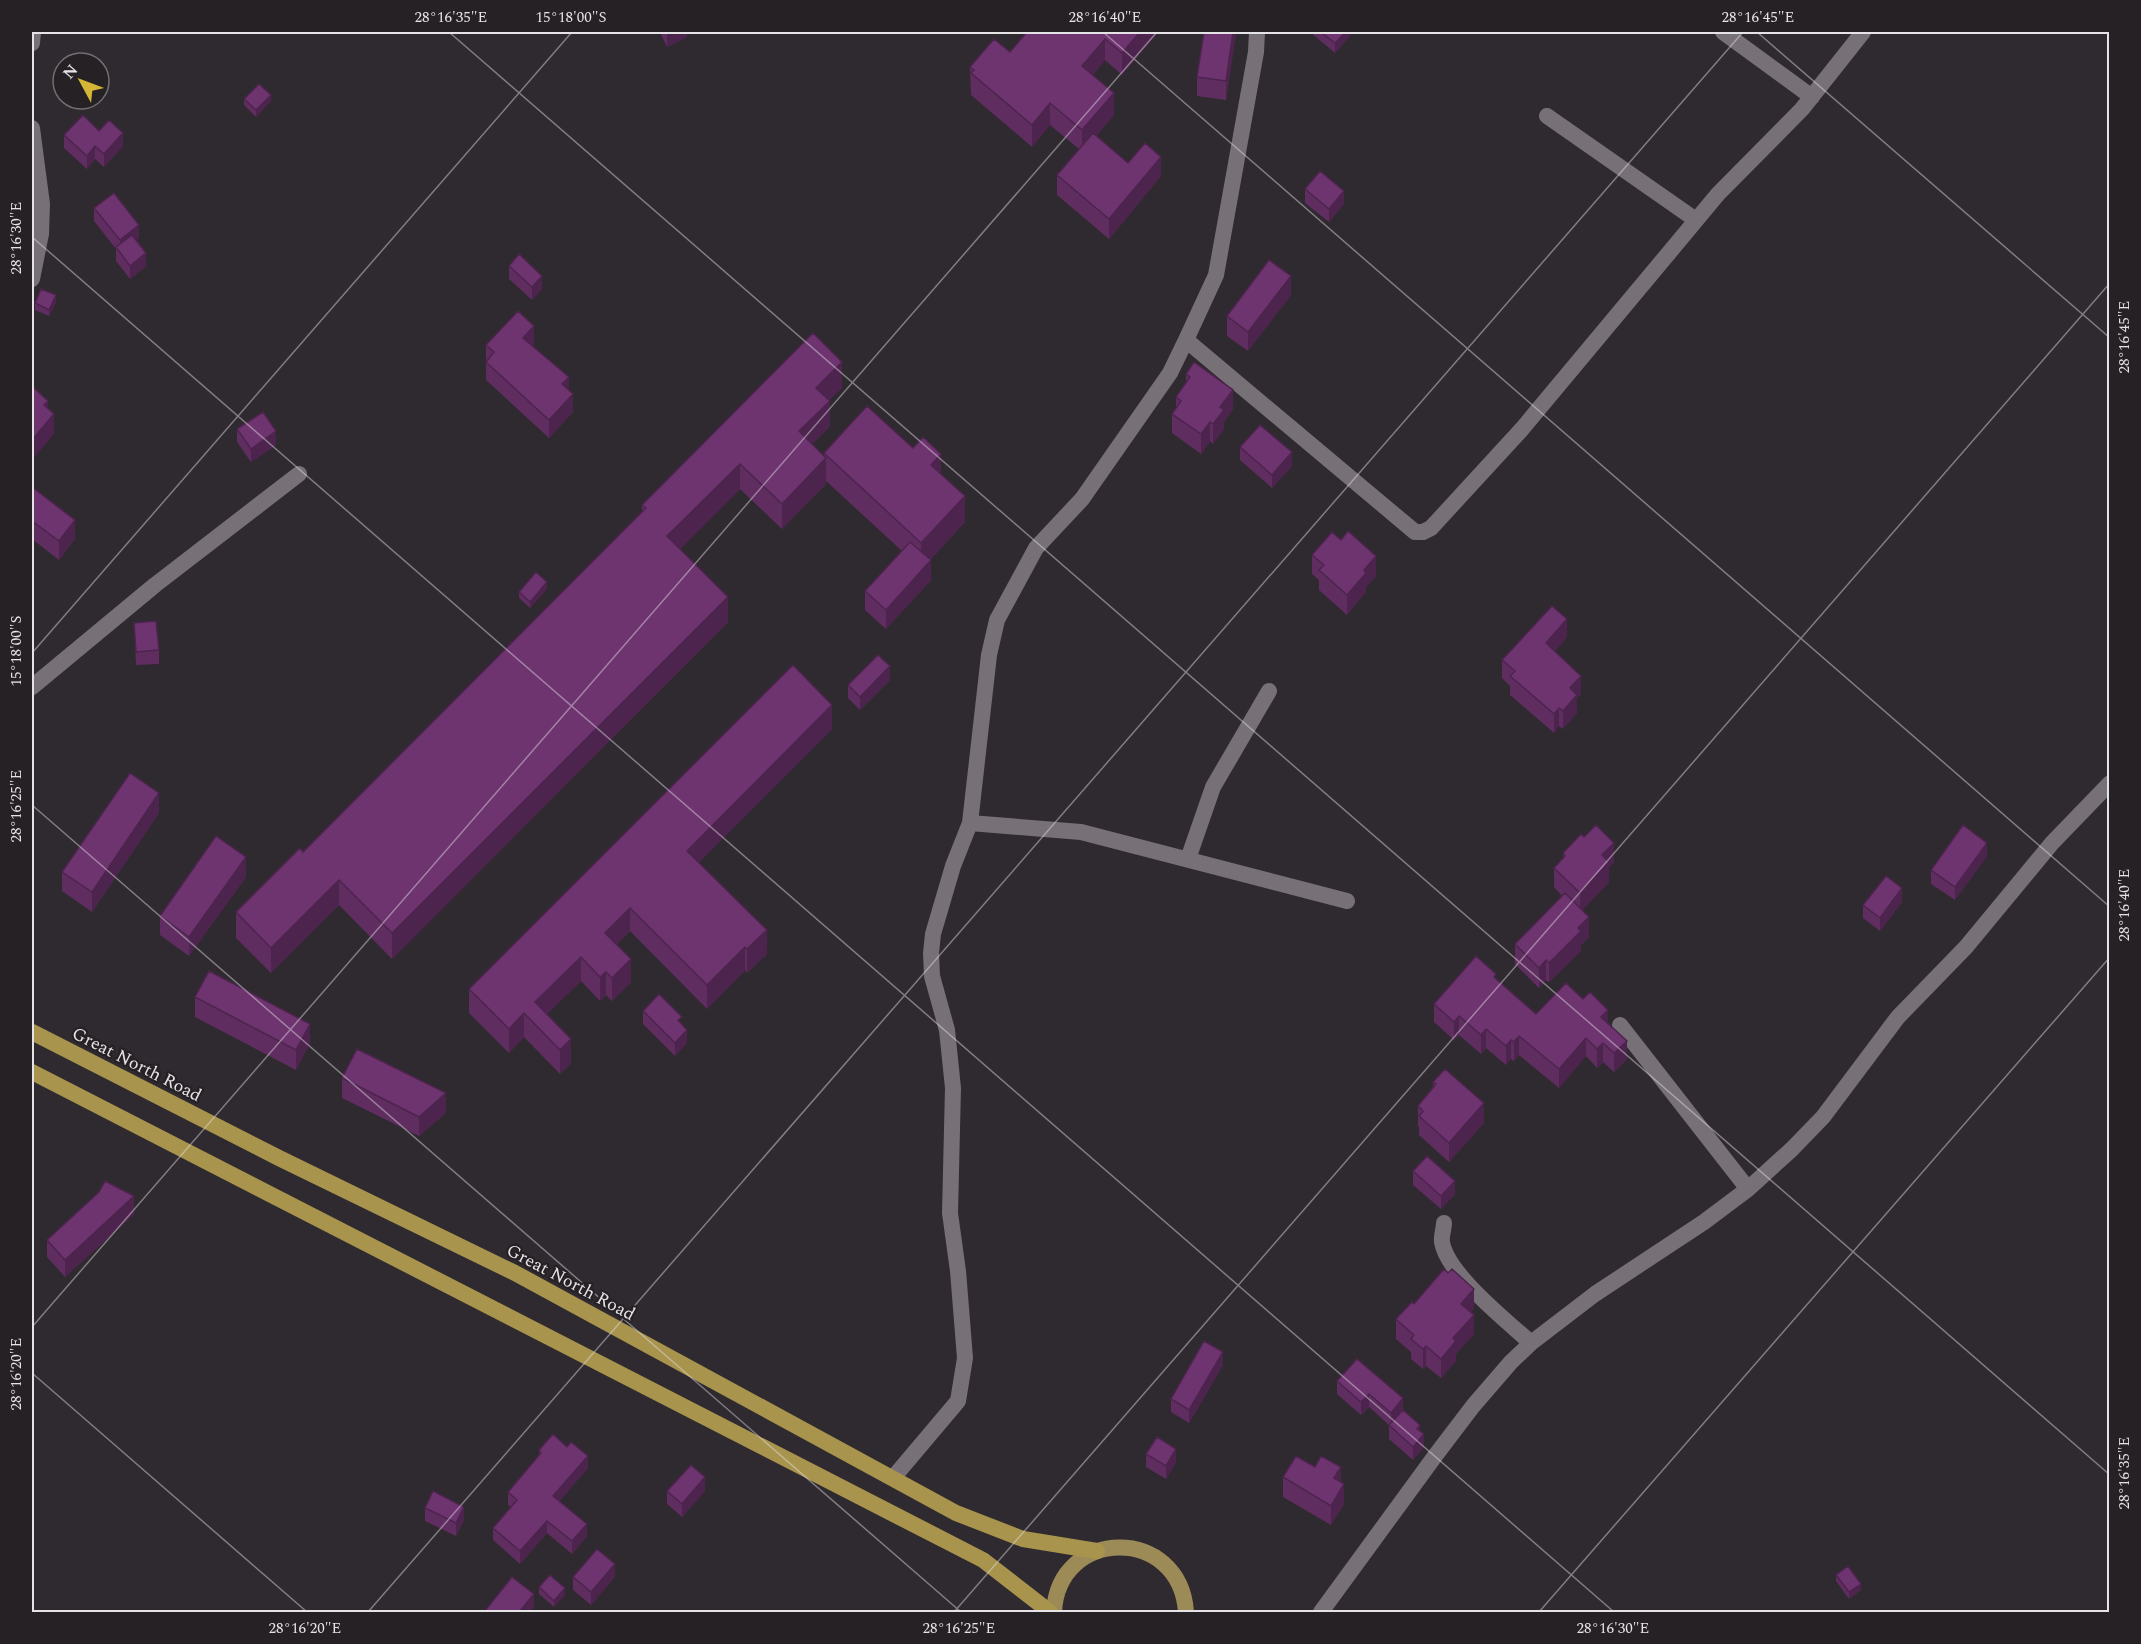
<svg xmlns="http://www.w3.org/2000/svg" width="2141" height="1644" viewBox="0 0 2141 1644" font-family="Spectral,serif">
<rect width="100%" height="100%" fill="#2f2a2f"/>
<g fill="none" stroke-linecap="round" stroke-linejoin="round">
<!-- minor -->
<path stroke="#777177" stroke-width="16" d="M1723 32 1812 97
M32 43 33 32
M1547 116 1696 220
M32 128 42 204 41 234 32 279
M1186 340 1415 532H1423L1431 528 1522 429 1718 194 1802 109 1863 32
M32 687 155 585 299 474
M970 823 1081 832 1347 901
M1188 859 1213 787 1269 691
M1620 1025 1748 1189
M1444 1223C1444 1229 1441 1236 1442 1242 1447 1274 1507 1321 1531 1343
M893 1478 958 1401 965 1358 958 1271 950 1213 953 1088 947 1030 932 976 931 953 933 934 953 866 970 823 989 655 997 620 1036 548 1082 499 1170 373 1186 340 1216 275 1256 52 1257 32
M1321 1612 1435 1456 1473 1406 1511 1362 1531 1343 1595 1294 1704 1222 1748 1189 1792 1149 1823 1117 1898 1017 1966 947 2052 843 2110 783"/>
<!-- primary -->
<path stroke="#9c8b57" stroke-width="16" d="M1054 1612C1058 1527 1180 1525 1186 1612"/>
<!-- trunk -->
<path stroke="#a8944c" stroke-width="16" d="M32 1032 279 1158 515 1273 956 1513 1023 1539 1097 1551
M32 1072 983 1560 1050 1612"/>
</g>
<!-- wall -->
<path fill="#5f2d60" d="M660 32H687V37L667 47Z
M1158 32 1122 75 1105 60 1093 75 1114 115 1096 136 1128 163 1161 176 1109 239 1057 195V175L1079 149 1050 125 1032 147 971 95 970 67 1010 52Z
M1236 32 1226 100 1197 96V77Z
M1310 32H1350V36L1335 53Z
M244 99 271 101 256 117 244 105Z
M99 131 123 146 104 167 95 159 87 169 64 148V135Z
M1305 189 1344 204 1329 222 1305 203Z
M94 208 139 238 136 240 146 266 130 279 116 261V249L94 221Z
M509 266 542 289 532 300 509 279Z
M1291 295 1248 351 1227 336V316Z
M56 302 49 316 35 310V303Z
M534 344 532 346 569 391 573 412 549 438 486 380V345Z
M1186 374 1233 409 1224 422V429L1213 444 1210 441 1201 454 1172 433V414L1176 409V397L1186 383Z
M842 388 829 400 830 426 812 444 824 456V453L941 474 965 522 930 560 931 580 886 629 865 610V591L902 551 826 481V484L782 529 740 489 680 549 728 622 392 959 339 905 271 973 236 938V912L303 852 642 512V505Z
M237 429 276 445 251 462 237 442Z
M1240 447 1292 466 1272 488 1240 460Z
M32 487 75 539 59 560 32 539Z
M1312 555 1376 576 1366 587V592L1347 615 1319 590V580L1312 574Z
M547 589 530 608 519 598V592Z
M134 623 159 650V664L136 665Z
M1567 637 1555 651 1581 694 1577 698V713L1563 729 1559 726 1554 733 1510 695V686L1502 678V660Z
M890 680 860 710 848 698V685Z
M832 729 699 862 767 954 747 973 745 970 707 1009 630 931 617 944 631 982 612 1001 606 995 600 1001 581 981 547 1014 571 1063 560 1074 524 1037 509 1053 469 1013V989Z
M159 813 92 912 62 891V872Z
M1563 853 1614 862 1609 867V882L1582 910 1589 937 1581 945V951L1549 982 1546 980 1539 988 1515 964V944L1562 896 1554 887V868L1563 858Z
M1987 856 1955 900 1931 884V870Z
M246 877 189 956 160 935V916Z
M1902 902 1880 931 1863 918V905Z
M1496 979 1536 1014 1608 1023 1627 1059 1614 1072 1603 1062 1597 1068 1586 1056 1559 1088 1519 1055 1514 1061 1511 1059 1506 1065 1486 1048 1481 1054 1459 1035 1454 1040 1434 1022V1004Z
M195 997 310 1043 296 1070 195 1017Z
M643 1011 682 1024 687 1043 675 1056 643 1024Z
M342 1078 446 1113 419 1136 342 1098Z
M1433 1082 1484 1123 1449 1162 1419 1135V1127L1418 1126V1106L1433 1088Z
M1413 1171 1455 1194 1441 1209 1413 1185Z
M99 1192 134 1214 65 1277 47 1257V1240Z
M1414 1304 1474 1308 1471 1312 1474 1334 1456 1354V1361L1441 1378 1426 1366 1423 1369 1411 1359V1352L1396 1339V1319Z
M1357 1359 1403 1410 1420 1431 1424 1447 1413 1460 1389 1439V1425L1369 1407 1361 1415 1337 1394V1381Z
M1223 1365 1189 1423 1171 1412V1399Z
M539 1450 588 1468 559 1501 587 1536 572 1554 547 1533 520 1564 493 1540V1528L511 1507 508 1505V1492L539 1456Z
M1146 1454 1176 1462 1166 1479 1146 1467Z
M1283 1477 1341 1482 1344 1504 1331 1525 1283 1497Z
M667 1491H705L682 1517 667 1504Z
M425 1508 464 1520 456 1536 425 1521Z
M1836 1575 1861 1590 1849 1599 1836 1581Z
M573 1577H615L591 1605 573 1590Z
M539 1587 565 1595 554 1607 539 1594Z"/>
<!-- shaded-wall -->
<path fill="#4d244e" d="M667 32H687V37L667 47Z
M1140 32H1158L1122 75V53Z
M1233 32H1236V34L1226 100V81Z
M1346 32H1350V36L1335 53V43Z
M1105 39V60L1082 88V66Z
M1114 93V115L1082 152V130Z
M271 95V101L256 117V110Z
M1050 103V125L1032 147V125Z
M123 133V146L104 167V154Z
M95 146V159L87 169V156Z
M1161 157V176L1109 239V219Z
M1344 191V204L1329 222V209Z
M139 225V238L120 253V240Z
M146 253V266L130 279V266Z
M542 276V289L532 300V287Z
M1291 276V295L1248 351V332Z
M56 295V302L49 316V310Z
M534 326V344L523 355V338Z
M842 362V388L816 413V388Z
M569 377V395L562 384Z
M1233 390V409L1224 422V429L1213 444V424L1220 407Z
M573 394V412L549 438V420Z
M48 401V420L44 405Z
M830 401V426L799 457V431Z
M54 414V434L32 460V440Z
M1210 422V441L1201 454V434Z
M276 431V445L251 462V449Z
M1292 452V466L1272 488V475Z
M941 454V479L931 465Z
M826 458V484L782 529V504Z
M740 464V489L667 562V536Z
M965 496V522L921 569V543Z
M75 520V539L59 560V541Z
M1376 556V576L1366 587V592L1347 615V595L1364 570Z
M931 560V580L886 629V610Z
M547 582V589L530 608V602Z
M728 597V622L392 959V933Z
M1567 619V637L1546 661V643Z
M890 666V680L860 710V697Z
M1581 676V694L1577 698V713L1563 729V711L1570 688Z
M832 705V729L687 874V851Z
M1559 708V726L1554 733V714Z
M159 793V813L92 912V892Z
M1614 843V862L1609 867V882L1580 913V893L1602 855Z
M1987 843V856L1955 900V887Z
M246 857V877L189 956V937Z
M339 880V905L271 973V948Z
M1902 888V902L1880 931V918Z
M630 908V931L605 956V933Z
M1589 917V937L1581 945V951L1549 982V963L1578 928Z
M767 930V954L747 973V949Z
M745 947V970L707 1009V985Z
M581 957V981L536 1025 535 1002Z
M631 959V982L612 1001V978Z
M1546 960V980L1539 988V968Z
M606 972V995L600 1001V977Z
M1608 1010V1028L1601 1017Z
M524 1013V1037L509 1053V1029Z
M1459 1016V1035L1454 1040V1022Z
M310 1024V1043L296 1070V1050Z
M1486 1029V1048L1481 1054V1035Z
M687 1030V1043L675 1056V1043Z
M1519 1036V1055L1514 1061V1042Z
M1586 1038V1056L1559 1088V1069Z
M571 1039V1063L560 1074V1050Z
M1511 1040V1059L1506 1065V1046Z
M1627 1041V1059L1614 1072V1053Z
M1603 1043V1062L1597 1068V1049Z
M446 1093V1113L419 1136V1117Z
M1484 1103V1123L1449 1162V1143Z
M1455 1181V1194L1441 1209V1196Z
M134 1196V1214L65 1277V1260Z
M1474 1289V1308L1461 1323V1304Z
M1474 1315V1334L1456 1354V1361L1441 1378V1359L1453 1338Z
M1426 1346V1366L1423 1369V1349Z
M1223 1352V1365L1189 1423V1410Z
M1369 1394V1407L1361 1415V1402Z
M1403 1398V1412L1391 1426V1413Z
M1420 1425V1438L1424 1434V1447L1413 1460V1447L1417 1429Z
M1176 1449V1462L1166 1479V1466Z
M588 1456V1468L553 1509V1496Z
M1341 1467V1487L1334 1478Z
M705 1477V1491L682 1517V1504Z
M1344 1484V1504L1331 1525V1506Z
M464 1507V1520L456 1536V1523Z
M547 1521V1533L520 1564V1551Z
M587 1524V1536L572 1554V1541Z
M615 1564V1577L591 1605V1592Z
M1861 1584V1590L1849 1599V1592Z
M565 1588V1595L554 1607V1601Z
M534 1594V1607L530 1612H519Z"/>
<!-- building -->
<path fill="#6e3470" stroke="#4d244e" stroke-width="1.5" d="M1027 32H1140L1122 53 1105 39 1082 66 1114 93 1082 130 1050 103 1032 125 971 73 974 70 970 67 994 39 1010 52Z
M1204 32H1233L1226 81 1197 77Z
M1321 32H1346L1335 43Z
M259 84 271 95 256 110 244 99Z
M83 115 99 131 109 120 123 133 104 154 95 146 87 156 64 135Z
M1093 133 1128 163 1145 143 1161 157 1109 219 1057 175Z
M1320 171 1344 191 1329 209 1305 189Z
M114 193 139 225 120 240 94 208Z
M132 235 146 253 130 266 116 247Z
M519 254 542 276 532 287 509 266Z
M1269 260 1291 276 1248 332 1227 316Z
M41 289 56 295 49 310 35 303Z
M518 311 534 326 523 338 569 377 562 384 573 394 549 420 486 362 494 352 486 345Z
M813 333 842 362 816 388 830 401 799 431 826 458 782 504 740 464 667 536 728 597 392 933 339 880 271 948 236 912 300 848 303 852 646 508 642 505Z
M1194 362 1233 390 1220 407 1224 410 1213 424 1210 422 1201 434 1172 414 1181 401 1176 397 1190 377 1186 374Z
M32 386 48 401 44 405 54 414 32 440Z
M867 406 913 448 923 437 941 454 931 465 965 496 921 543 824 453Z
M263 412 276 431 251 449 237 429Z
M1260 425 1292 452 1272 475 1240 447Z
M32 487 75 520 59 541 32 521Z
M1348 531 1376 556 1364 570 1366 573 1347 595 1319 570 1324 565 1312 555 1332 532 1341 540Z
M910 542 931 560 886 610 865 591Z
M536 572 547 582 530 602 519 592Z
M1552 606 1567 619 1546 643 1581 676 1570 688 1577 695 1563 711 1559 708 1554 714 1510 676 1515 671 1502 660Z
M156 621 159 650 136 652 134 623Z
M878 655 890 666 860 697 848 685Z
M793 665 832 705 687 851 767 930 747 949 745 947 707 985 630 908 605 933 631 959 612 978 606 972 600 977 581 957 535 1002 571 1039 560 1050 524 1013 509 1029 469 989Z
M130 773 159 793 92 892 62 872Z
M1596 825 1614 843 1602 855 1609 862 1580 893 1554 868 1565 856 1563 853 1581 834 1584 837Z
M1963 825 1987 843 1955 887 1931 870Z
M216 836 246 857 189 937 160 916Z
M1886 876 1902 888 1880 918 1863 905Z
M1565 893 1589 917 1578 928 1581 931 1549 963 1546 960 1539 968 1515 944Z
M1476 956 1496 974 1494 977 1536 1014 1566 983 1583 999 1590 992 1608 1010 1601 1017 1627 1041 1614 1053 1603 1043 1597 1049 1586 1038 1559 1069 1519 1036 1514 1042 1511 1040 1506 1046 1486 1029 1481 1035 1459 1016 1454 1022 1434 1004Z
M209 971 310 1024 296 1050 195 997Z
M659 994 682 1017 678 1020 687 1030 675 1043 643 1011Z
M357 1049 446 1093 419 1117 342 1078Z
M1445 1069 1484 1103 1449 1143 1419 1116 1423 1111 1418 1106 1436 1084 1433 1082Z
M1427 1156 1455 1181 1441 1196 1413 1171Z
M105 1181 134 1196 65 1260 47 1240 99 1192Z
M1444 1269 1448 1273 1452 1269 1474 1289 1461 1304 1474 1315 1453 1338 1456 1341 1441 1359 1426 1346 1423 1349 1411 1339 1414 1335 1396 1319 1412 1302 1414 1304Z
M1204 1341 1223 1352 1189 1410 1171 1399Z
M1357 1359 1403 1398 1391 1413 1369 1394 1361 1402 1337 1381Z
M1403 1410 1420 1425 1417 1429 1424 1434 1413 1447 1389 1425Z
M553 1434 567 1447 571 1442 588 1456 553 1496 587 1524 572 1541 547 1521 520 1551 493 1528 517 1500 508 1492 541 1453 539 1450Z
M1157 1437 1176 1449 1166 1466 1146 1454Z
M1296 1456 1315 1467 1321 1456 1341 1467 1334 1478 1344 1484 1331 1506 1283 1477Z
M691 1465 705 1477 682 1504 667 1491Z
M433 1491 464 1507 456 1523 425 1508Z
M597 1549 615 1564 591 1592 573 1577Z
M1848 1566 1861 1584 1849 1592 1836 1575Z
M550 1575 565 1588 554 1601 539 1587Z
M512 1577 534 1594 519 1612H484Z"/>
<!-- ticks -->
<path fill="none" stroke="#e6e3e6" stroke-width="1.5" stroke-opacity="0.45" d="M449 32 2110 1475M1103 32 2110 907M1757 32 2110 338M32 237 1614 1612M32 653 572 32M32 805 961 1612M32 1327 1157 32M32 1373 307 1612M368 1612 1743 32M954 1612 2110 283M1539 1612 2110 957"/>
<g text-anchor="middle" stroke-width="4.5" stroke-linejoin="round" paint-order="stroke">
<!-- street labels -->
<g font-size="18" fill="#e6e3e6" stroke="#252125">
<text transform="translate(137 1064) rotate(27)" y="6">Great North Road</text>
<text transform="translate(571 1282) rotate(28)" y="6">Great North Road</text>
</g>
</g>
<!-- border -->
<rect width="2141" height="1644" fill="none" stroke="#252125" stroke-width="66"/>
<!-- north arrow -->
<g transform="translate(81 81) rotate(311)"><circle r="28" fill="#252125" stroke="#726f72" stroke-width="1.5"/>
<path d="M0-4.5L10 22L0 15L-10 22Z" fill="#d5b535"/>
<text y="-9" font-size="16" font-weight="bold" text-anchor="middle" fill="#e6e3e6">N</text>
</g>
<rect x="33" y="33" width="2075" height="1578" fill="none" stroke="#e6e3e6" stroke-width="2"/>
<g font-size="15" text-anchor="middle" fill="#e6e3e6">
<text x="451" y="22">28°16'35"E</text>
<text x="571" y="22">15°18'00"S</text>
<text x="1105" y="22">28°16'40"E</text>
<text x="1758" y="22">28°16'45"E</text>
<text transform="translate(16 238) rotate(-90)" y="5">28°16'30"E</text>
<text transform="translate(2124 337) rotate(-90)" y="5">28°16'45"E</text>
<text transform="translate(16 651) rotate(-90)" y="5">15°18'00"S</text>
<text transform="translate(16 806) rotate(-90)" y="5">28°16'25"E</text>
<text transform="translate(2124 905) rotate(-90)" y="5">28°16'40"E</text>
<text transform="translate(16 1374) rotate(-90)" y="5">28°16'20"E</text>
<text transform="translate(2124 1473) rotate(-90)" y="5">28°16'35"E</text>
<text x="305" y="1633">28°16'20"E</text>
<text x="959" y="1633">28°16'25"E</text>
<text x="1613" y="1633">28°16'30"E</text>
</g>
</svg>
